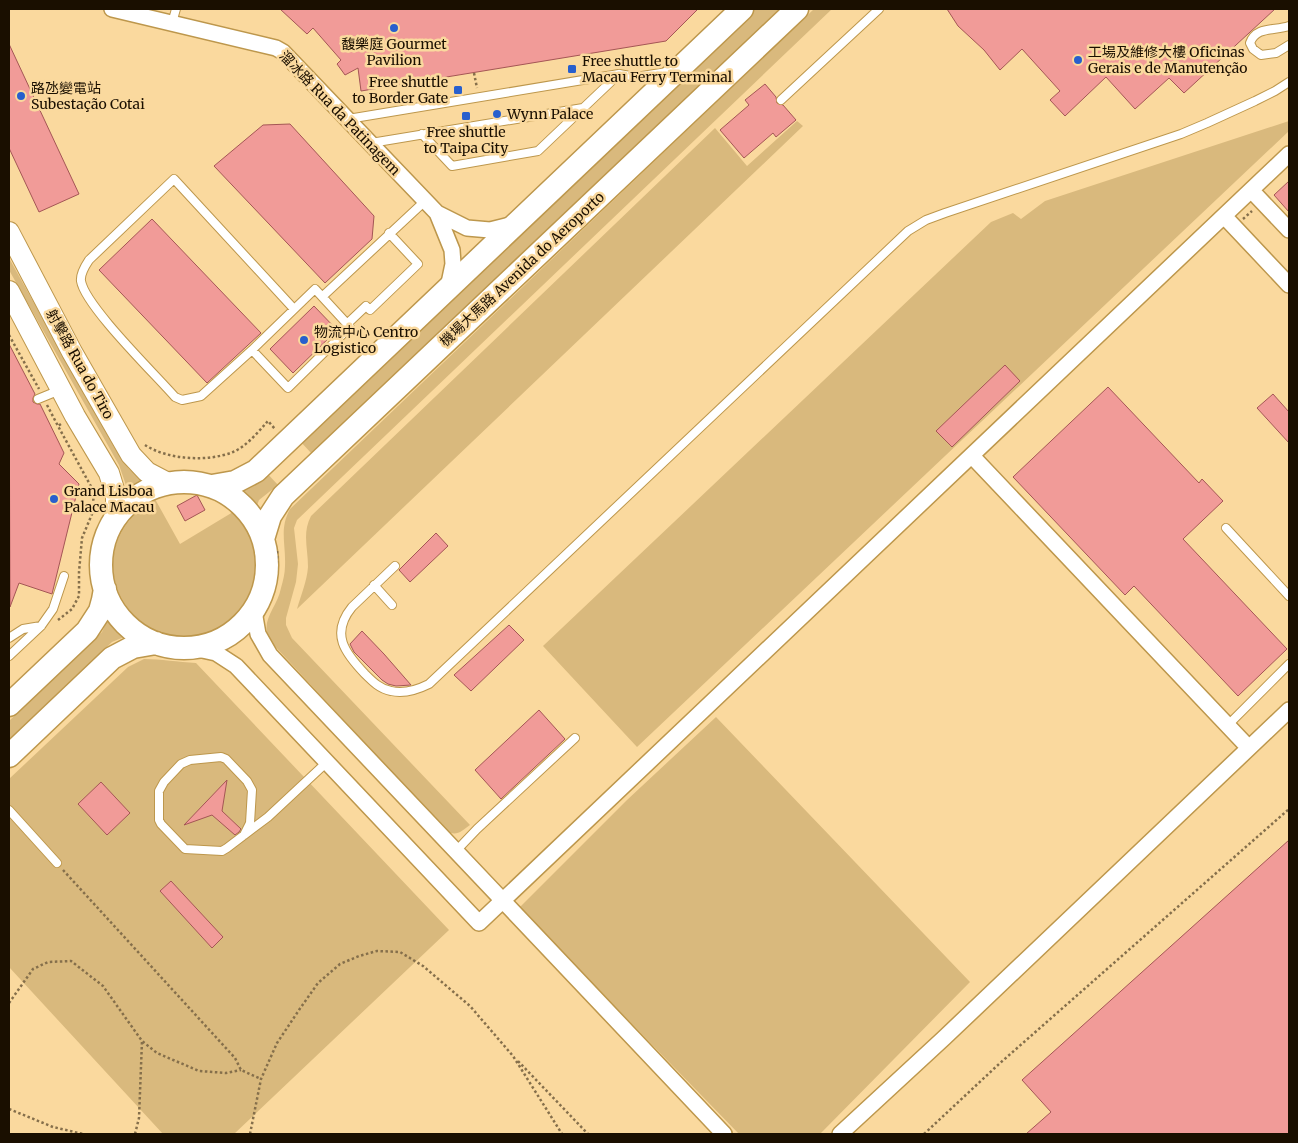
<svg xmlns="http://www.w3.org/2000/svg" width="1298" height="1143" viewBox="0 0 1298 1143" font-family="Merriweather,'Noto Sans SC',serif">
<rect width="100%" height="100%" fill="#fad99e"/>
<!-- grass -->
<path fill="#d9b97d" d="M754 9H784L312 454 299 440Z
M814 9H832L297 520 294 528 298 564 296 582 286 618V625L292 638 470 825C462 831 456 837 447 831L271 642C258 621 277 609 281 588 283 581 285 573 285 566 286 544 279 529 290 509Z
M797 121 803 126 297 609C301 595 307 581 308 567 308 548 302 533 311 516L715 128 747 166Z
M1289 121V131L637 747 543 646 991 222 1013 213 1021 219 1045 201Z
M9 258 114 447 129 469 143 480 128 491 119 465 9 270Z
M264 470 278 485 259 500 256 508 238 486Z
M155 499 180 544 233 512C303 588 197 683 133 614 120 600 112 581 113 562 115 534 131 513 155 499Z
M108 619 124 637 112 642 9 740V721L102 632Z
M144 659C161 659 178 662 196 663L449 930 234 1134H163L9 967V779L128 667Z
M716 717 970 982 820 1134H739L519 908 627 800Z"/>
<!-- building -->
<path fill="#f19b98" stroke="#a45655" d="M280 9H698L666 41 361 91 358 68 345 75 337 64 341 60 313 28 307 34Z
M947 9H1275L1184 93 1169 78 1135 109 1106 77 1065 116 1050 100 1060 91 1022 49 1000 70 984 50 958 26Z
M9 44 79 194 39 212 9 148Z
M765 84 776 97 777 103 783 105 796 120 776 137 773 133 744 158 720 130 749 105 745 100Z
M290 124 374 216 372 239 325 283 214 166 263 125Z
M1289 181V212L1274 195Z
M152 219 261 333 207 383 99 270Z
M314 306 337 330 293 373 270 349Z
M9 344 35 394 33 398V402L37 404H40L64 453 59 464 79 484 52 594 19 583 10 607Z
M1005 365 1020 381 952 447 936 431Z
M1108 387 1199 483 1202 479 1223 501 1183 539 1287 649 1238 696 1134 586 1125 595 1013 477Z
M1273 394 1289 412V443L1257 408Z
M197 495 205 510 185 521 177 506Z
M436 533 448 546 410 582 399 570Z
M509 625 524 640 471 691 454 675Z
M362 631 384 654 411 685 396 686 388 684 382 680 354 652 350 644Z
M539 710 565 739 501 799 475 770Z
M227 780 222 811 241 829 239 832 235 835 212 815 184 825Z
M101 782 130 813 107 835 78 804Z
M1289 840V1134H1026L1051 1112 1022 1080Z
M171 881 223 937 212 948 160 891Z"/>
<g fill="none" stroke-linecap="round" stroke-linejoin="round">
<!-- lane casing -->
<g stroke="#bd974c" stroke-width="10">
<path id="lane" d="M172 23 176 9
M1289 26C1275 31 1256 26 1250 43L1253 49 1261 55 1276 53 1289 45
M781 100 879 9
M348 119 619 74 636 77 667 72
M422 134 452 166 538 151 619 74
M371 143 583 108
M315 289 350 327 288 388 252 350Z
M323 296 425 201
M347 324 366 306 370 310 418 264 389 233
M252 350 201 396 182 400 175 397C156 375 85 306 81 281 80 274 85 266 89 260L174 179 294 309
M38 399 60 390
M1226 528 1289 596
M395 566 352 607C330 634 345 653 365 674 373 682 380 689 391 691 404 694 417 690 429 684L908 231 926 220 945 213 1181 134 1207 123 1255 101 1275 91 1289 82
M374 585 392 605
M9 638 23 629 41 626
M9 656 41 626 53 609 64 576
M1228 725 1289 664
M9 810 57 863
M244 835 250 823 252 790 247 781 226 759 221 757 190 760 181 764 164 782 159 791V820L161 824 185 849 222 851 227 848 268 817 327 762
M456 851 477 829 575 738"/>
</g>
<!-- street casing -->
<g stroke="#bd974c" stroke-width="18">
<path id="street" d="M112 9 276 48 283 52 437 213 452 250 453 264 448 288
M1251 190 1289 230
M437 213 467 228 490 230 514 224
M1224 216 1289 285
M972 456 1249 748
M254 611 258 634 270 655 724 1134
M193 648 216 653 236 666 479 923 1289 154
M840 1134 944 1038 1289 710"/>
</g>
<!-- secondary casing -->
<g stroke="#bd974c" stroke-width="22">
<path id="secondary" d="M9 232 72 352 131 455 147 472 168 483
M9 291 75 416 109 473 116 496V508L114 520"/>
</g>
<!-- primary casing -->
<g stroke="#bd974c" stroke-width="25">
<path id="primary" d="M101 565a83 83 0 1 1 166 0a83 83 0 1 1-166 0Z
M212 486 235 482 256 471 742 9
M263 539 270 516 283 496 797 9
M9 705 87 631 100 611 103 600 105 589
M9 756 112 658 133 647 156 643"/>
</g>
<!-- path -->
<path stroke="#856f4b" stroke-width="2.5" stroke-dasharray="2.5 2.5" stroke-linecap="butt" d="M474 73 477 88
M1243 219 1252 211
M9 335 39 389
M47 405 58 426
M145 445C168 460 208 462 233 452 247 446 258 432 268 421L275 429
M266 607C274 588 278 569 277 549
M58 620 72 609 79 596V572L82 538 92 514 94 492 58 426 61 424
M63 870 235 1058 241 1070 261 1079
M9 1003 33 969 48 962 71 961 103 986 142 1041 157 1053 199 1071 226 1073 241 1070
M518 1061 588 1134
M9 1109 53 1127 83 1134
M135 1134 139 1118 142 1041
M250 1134 261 1079 277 1043 299 1010 318 983 340 964 359 956 377 951 400 952 423 966 470 1006 513 1056 562 1134
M924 1134 999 1064 1289 809"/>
<!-- lane -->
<use href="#lane" stroke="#fff" stroke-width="8"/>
<!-- street -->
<use href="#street" stroke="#fff" stroke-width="15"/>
<!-- secondary -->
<use href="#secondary" stroke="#fff" stroke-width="20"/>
<!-- primary -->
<use href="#primary" stroke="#fff" stroke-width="22"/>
</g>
<!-- markers -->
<g fill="#285fcd" stroke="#fad99e" stroke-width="2">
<circle cx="394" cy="28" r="5"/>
<circle cx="1078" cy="60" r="5"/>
<rect x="567" y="64" width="10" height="10" rx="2.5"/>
<rect x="453" y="85" width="10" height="10" rx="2.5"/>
<circle cx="21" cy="96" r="5"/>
<circle cx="497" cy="114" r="5"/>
<rect x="461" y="111" width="10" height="10" rx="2.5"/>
<circle cx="304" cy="340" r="5"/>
<circle cx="54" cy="499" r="5"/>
</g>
<g text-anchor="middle" stroke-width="5" stroke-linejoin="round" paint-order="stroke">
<!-- poi labels -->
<g font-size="14" fill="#1a0f00" stroke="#fad99e" text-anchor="start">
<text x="394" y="49" text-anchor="middle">馥樂庭 Gourmet<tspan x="394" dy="16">Pavilion</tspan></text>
<text x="1088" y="57">工場及維修大樓 Oficinas<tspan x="1088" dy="16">Gerais e de Manutenção</tspan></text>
<text x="582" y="66">Free shuttle to<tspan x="582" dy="16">Macau Ferry Terminal</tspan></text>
<text x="448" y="87" text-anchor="end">Free shuttle<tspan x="448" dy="16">to Border Gate</tspan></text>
<text x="31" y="93">路氹變電站<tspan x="31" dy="16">Subestação Cotai</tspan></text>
<text x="507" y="119">Wynn Palace</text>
<text x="466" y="137" text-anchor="middle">Free shuttle<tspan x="466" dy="16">to Taipa City</tspan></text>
<text x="314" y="337">物流中心 Centro<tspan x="314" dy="16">Logistico</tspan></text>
<text x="64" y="496">Grand Lisboa<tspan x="64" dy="16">Palace Macau</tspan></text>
</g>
<!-- street labels -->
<g font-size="14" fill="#1a0f00" stroke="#fad99e">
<text transform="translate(340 113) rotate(46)" y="5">溜冰路 Rua da Patinagem</text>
<text transform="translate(522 269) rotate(-43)" y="5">機場大馬路 Avenida do Aeroporto</text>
<text transform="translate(80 364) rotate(61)" y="5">射擊路 Rua do Tiro</text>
</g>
</g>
<!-- border -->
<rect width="1298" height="1143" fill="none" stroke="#1a0f00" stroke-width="20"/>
</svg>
